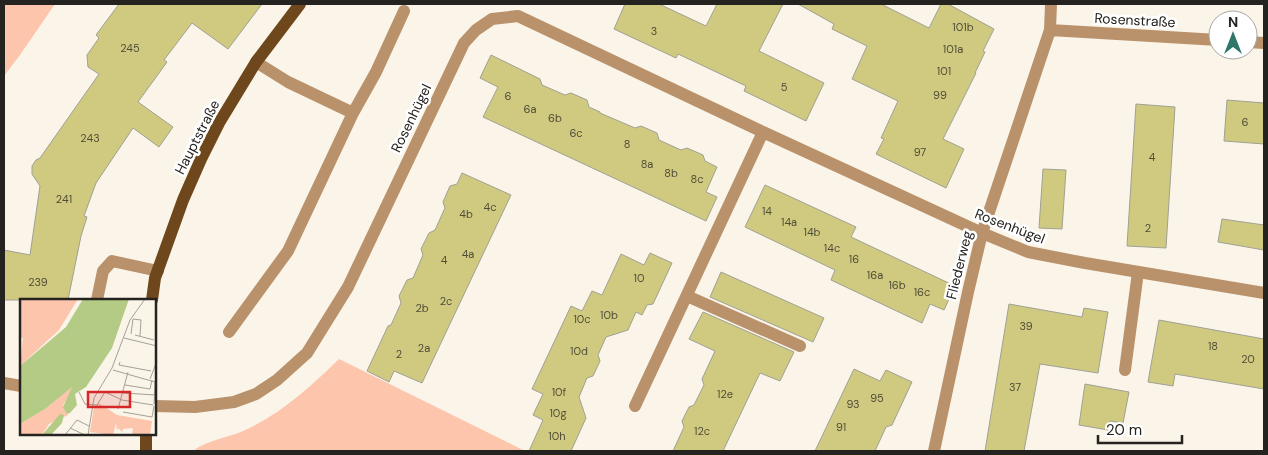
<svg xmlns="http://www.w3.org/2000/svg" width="1268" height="455" viewBox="0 0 1268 455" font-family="'DM Sans',sans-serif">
<rect width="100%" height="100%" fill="#fbf5e9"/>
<!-- green -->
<path fill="#fcc5ac" d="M4 4H55L20 55 4 76Z
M339 359 525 451H193C207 440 227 438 243 431 281 414 310 387 339 359Z"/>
<!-- building -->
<path fill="#d0ca80" stroke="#a0a094" d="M119 4H262L228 49 192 23 164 60 167 62 138 102 173 127 159 147 133 128 96 183 84 216 87 217 81 236 68 300H4V250L30 255 40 186 32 174V166L36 160 40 158 99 74 88 67 87 55 99 38 96 35Z
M625 4H659L706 26 717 4H783L759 51 824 83 806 121 744 91 746 86 678 54 676 58 614 29Z
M798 4H881L929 28 941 4H948L994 29 983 51 985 52 975 73H976L943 139 964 149 946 188 876 154 884 139 881 138 898 101 852 79 867 46 832 29 834 24Z
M491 55 540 79 542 85 565 95 571 93 587 100 589 107 600 112V113L635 128 641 126 657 133 659 140 681 150 687 148 703 155 705 161 717 167 706 192 717 197 706 221 483 117 498 87 480 78Z
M1227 100 1264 103V144L1224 141Z
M1136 104 1175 107 1166 248 1127 246Z
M1043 169 1066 170 1062 229 1039 228Z
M462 173 511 195 422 383 394 371 389 382 367 371 388 326 391 325 401 303 399 296 407 280 413 278 423 255 421 249 429 233 435 230 445 208 443 202 450 186 457 184Z
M765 185 856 227 851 237 955 286 944 310 930 304 922 323 831 280 835 270 745 227Z
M1222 219 1264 225V250L1218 242Z
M650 253 672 263 653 304 647 305 642 315 636 312 628 330 606 337 598 355 600 361 593 376 587 378 579 397 586 418 571 451H529L543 420 533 415 543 394 532 389 571 306 582 311 592 291 602 295 621 254 644 265Z
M721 272 824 318 813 342 710 297Z
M1009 304 1082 317 1084 308 1108 312 1098 373 1040 364 1024 451H985Z
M703 312 794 352 780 381 760 373 723 451H673L684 427 682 421 689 407 694 405 704 385 702 379 715 351 689 339Z
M1159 320 1264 339V389L1175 374 1173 386 1148 382Z
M854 369 880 381 886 370 912 382 892 425 886 427 875 451H815Z
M1085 384 1129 392 1123 423 1110 421 1108 430 1079 425Z"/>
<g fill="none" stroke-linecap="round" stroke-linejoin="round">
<!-- minor -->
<path stroke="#b9926c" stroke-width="12" d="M1050 30 1218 40
M1248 42 1264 43
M256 62 288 82 353 113 376 72 404 11
M687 296 800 346
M97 300 103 271 112 261 158 271
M229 332 288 251 353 113
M1125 370 1138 272
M4 383 21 386
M155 406 195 407 234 402 256 394 277 380 307 353 348 287 464 43 476 30 492 19 518 16 763 132 982 233 1028 252 1085 263 1264 293
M635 406 763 132
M934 451 968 292 982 233 1050 30 1051 4"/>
<!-- major -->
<path stroke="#6f471c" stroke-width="12" d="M152 300 155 278 183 200 201 159 219 123 256 62 300 4
M146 434V451"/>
</g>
<g text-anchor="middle" stroke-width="5" stroke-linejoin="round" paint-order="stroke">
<!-- number labels -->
<g font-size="11" fill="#504d37">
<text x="963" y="31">101b</text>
<text x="654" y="35">3</text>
<text x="130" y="52">245</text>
<text x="953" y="53">101a</text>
<text x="944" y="75">101</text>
<text x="784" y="91">5</text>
<text x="940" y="99">99</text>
<text x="508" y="100">6</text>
<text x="530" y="113">6a</text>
<text x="555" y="122">6b</text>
<text x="1245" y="126">6</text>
<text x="576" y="137">6c</text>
<text x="90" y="142">243</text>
<text x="627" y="148">8</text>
<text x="920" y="156">97</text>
<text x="1152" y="161">4</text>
<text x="647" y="168">8a</text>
<text x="671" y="177">8b</text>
<text x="697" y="183">8c</text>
<text x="64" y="203">241</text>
<text x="490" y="211">4c</text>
<text x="767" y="215">14</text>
<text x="466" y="218">4b</text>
<text x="789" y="226">14a</text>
<text x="1148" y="232">2</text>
<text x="812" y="236">14b</text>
<text x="832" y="252">14c</text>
<text x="468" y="258">4a</text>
<text x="854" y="263">16</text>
<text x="444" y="264">4</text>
<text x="875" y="279">16a</text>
<text x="639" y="282">10</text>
<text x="38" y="286">239</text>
<text x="897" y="289">16b</text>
<text x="922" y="296">16c</text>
<text x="446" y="305">2c</text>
<text x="422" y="312">2b</text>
<text x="609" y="319">10b</text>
<text x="582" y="323">10c</text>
<text x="1026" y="330">39</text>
<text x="1213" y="350">18</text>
<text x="424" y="352">2a</text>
<text x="579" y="355">10d</text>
<text x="399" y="358">2</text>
<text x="1248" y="363">20</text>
<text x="1015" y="391">37</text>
<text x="559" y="396">10f</text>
<text x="725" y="398">12e</text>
<text x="877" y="402">95</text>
<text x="853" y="408">93</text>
<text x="558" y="417">10g</text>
<text x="841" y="431">91</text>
<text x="702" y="435">12c</text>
<text x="557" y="440">10h</text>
</g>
<!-- street labels -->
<g font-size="14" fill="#25231f" stroke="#fff">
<text transform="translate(1135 20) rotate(3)" y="5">Rosenstraße</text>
<text transform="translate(411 118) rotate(-64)" y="5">Rosenhügel</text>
<text transform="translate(197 137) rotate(-63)" y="5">Hauptstraße</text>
<text transform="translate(1010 226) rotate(21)" y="5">Rosenhügel</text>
<text transform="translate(959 265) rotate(-76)" y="5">Fliederweg</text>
</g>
</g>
<!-- overview -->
<g transform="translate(20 299)">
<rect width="136" height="136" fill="#fbf5e9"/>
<path d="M0 0H58L39 31 0 67 3 39 0 38ZM51 88 53 90 43 106 48 116 29 125 22 136H0V125L25 110ZM79 104 97 116 132 122 130 136H112L113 129 103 130 102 133 98 129 97 132 96 124 93 136 70 133 74 108Z" fill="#fcc5ac"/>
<path d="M63 0H109L92 49 66 88 55 95 57 106 50 114 47 115 43 108 52 88 25 110 0 125V67L46 28ZM40 115 44 116 42 124 31 136H22Z" fill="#b4cb86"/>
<path fill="none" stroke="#a5a198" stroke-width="1" d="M111 35 113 20 121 21 120 37M115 36 134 41M104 39 137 47M100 63 99 66 131 72M93 71 135 83 134 105M130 80 137 62M105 86 130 90 132 81M59 93 65 105 77 106 85 93 102 101 133 106M103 94 136 96M98 110 108 73M103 113 132 118 134 107M50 129 65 136M45 136 57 121 69 127M68 136 74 99 92 69 110 21 125 0"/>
<path fill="#d62828" fill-opacity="0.15" stroke="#d62828" stroke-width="2.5" d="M68 93H110V108H68Z"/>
<rect width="136" height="136" fill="none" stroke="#25231f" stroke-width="2.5"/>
</g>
<!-- border -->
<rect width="1268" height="455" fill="none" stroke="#25231f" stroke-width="10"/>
<!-- north arrow -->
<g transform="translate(1233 35)"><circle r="24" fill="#ffffff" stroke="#a8a7a5"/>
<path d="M0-4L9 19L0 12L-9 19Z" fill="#30766b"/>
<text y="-8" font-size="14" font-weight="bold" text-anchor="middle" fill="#25231f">N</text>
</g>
<!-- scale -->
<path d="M1098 435v8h84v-8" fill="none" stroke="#25231f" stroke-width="2.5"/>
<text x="1106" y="435" font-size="15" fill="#25231f" stroke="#ffffff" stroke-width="4" paint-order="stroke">20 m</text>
</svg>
